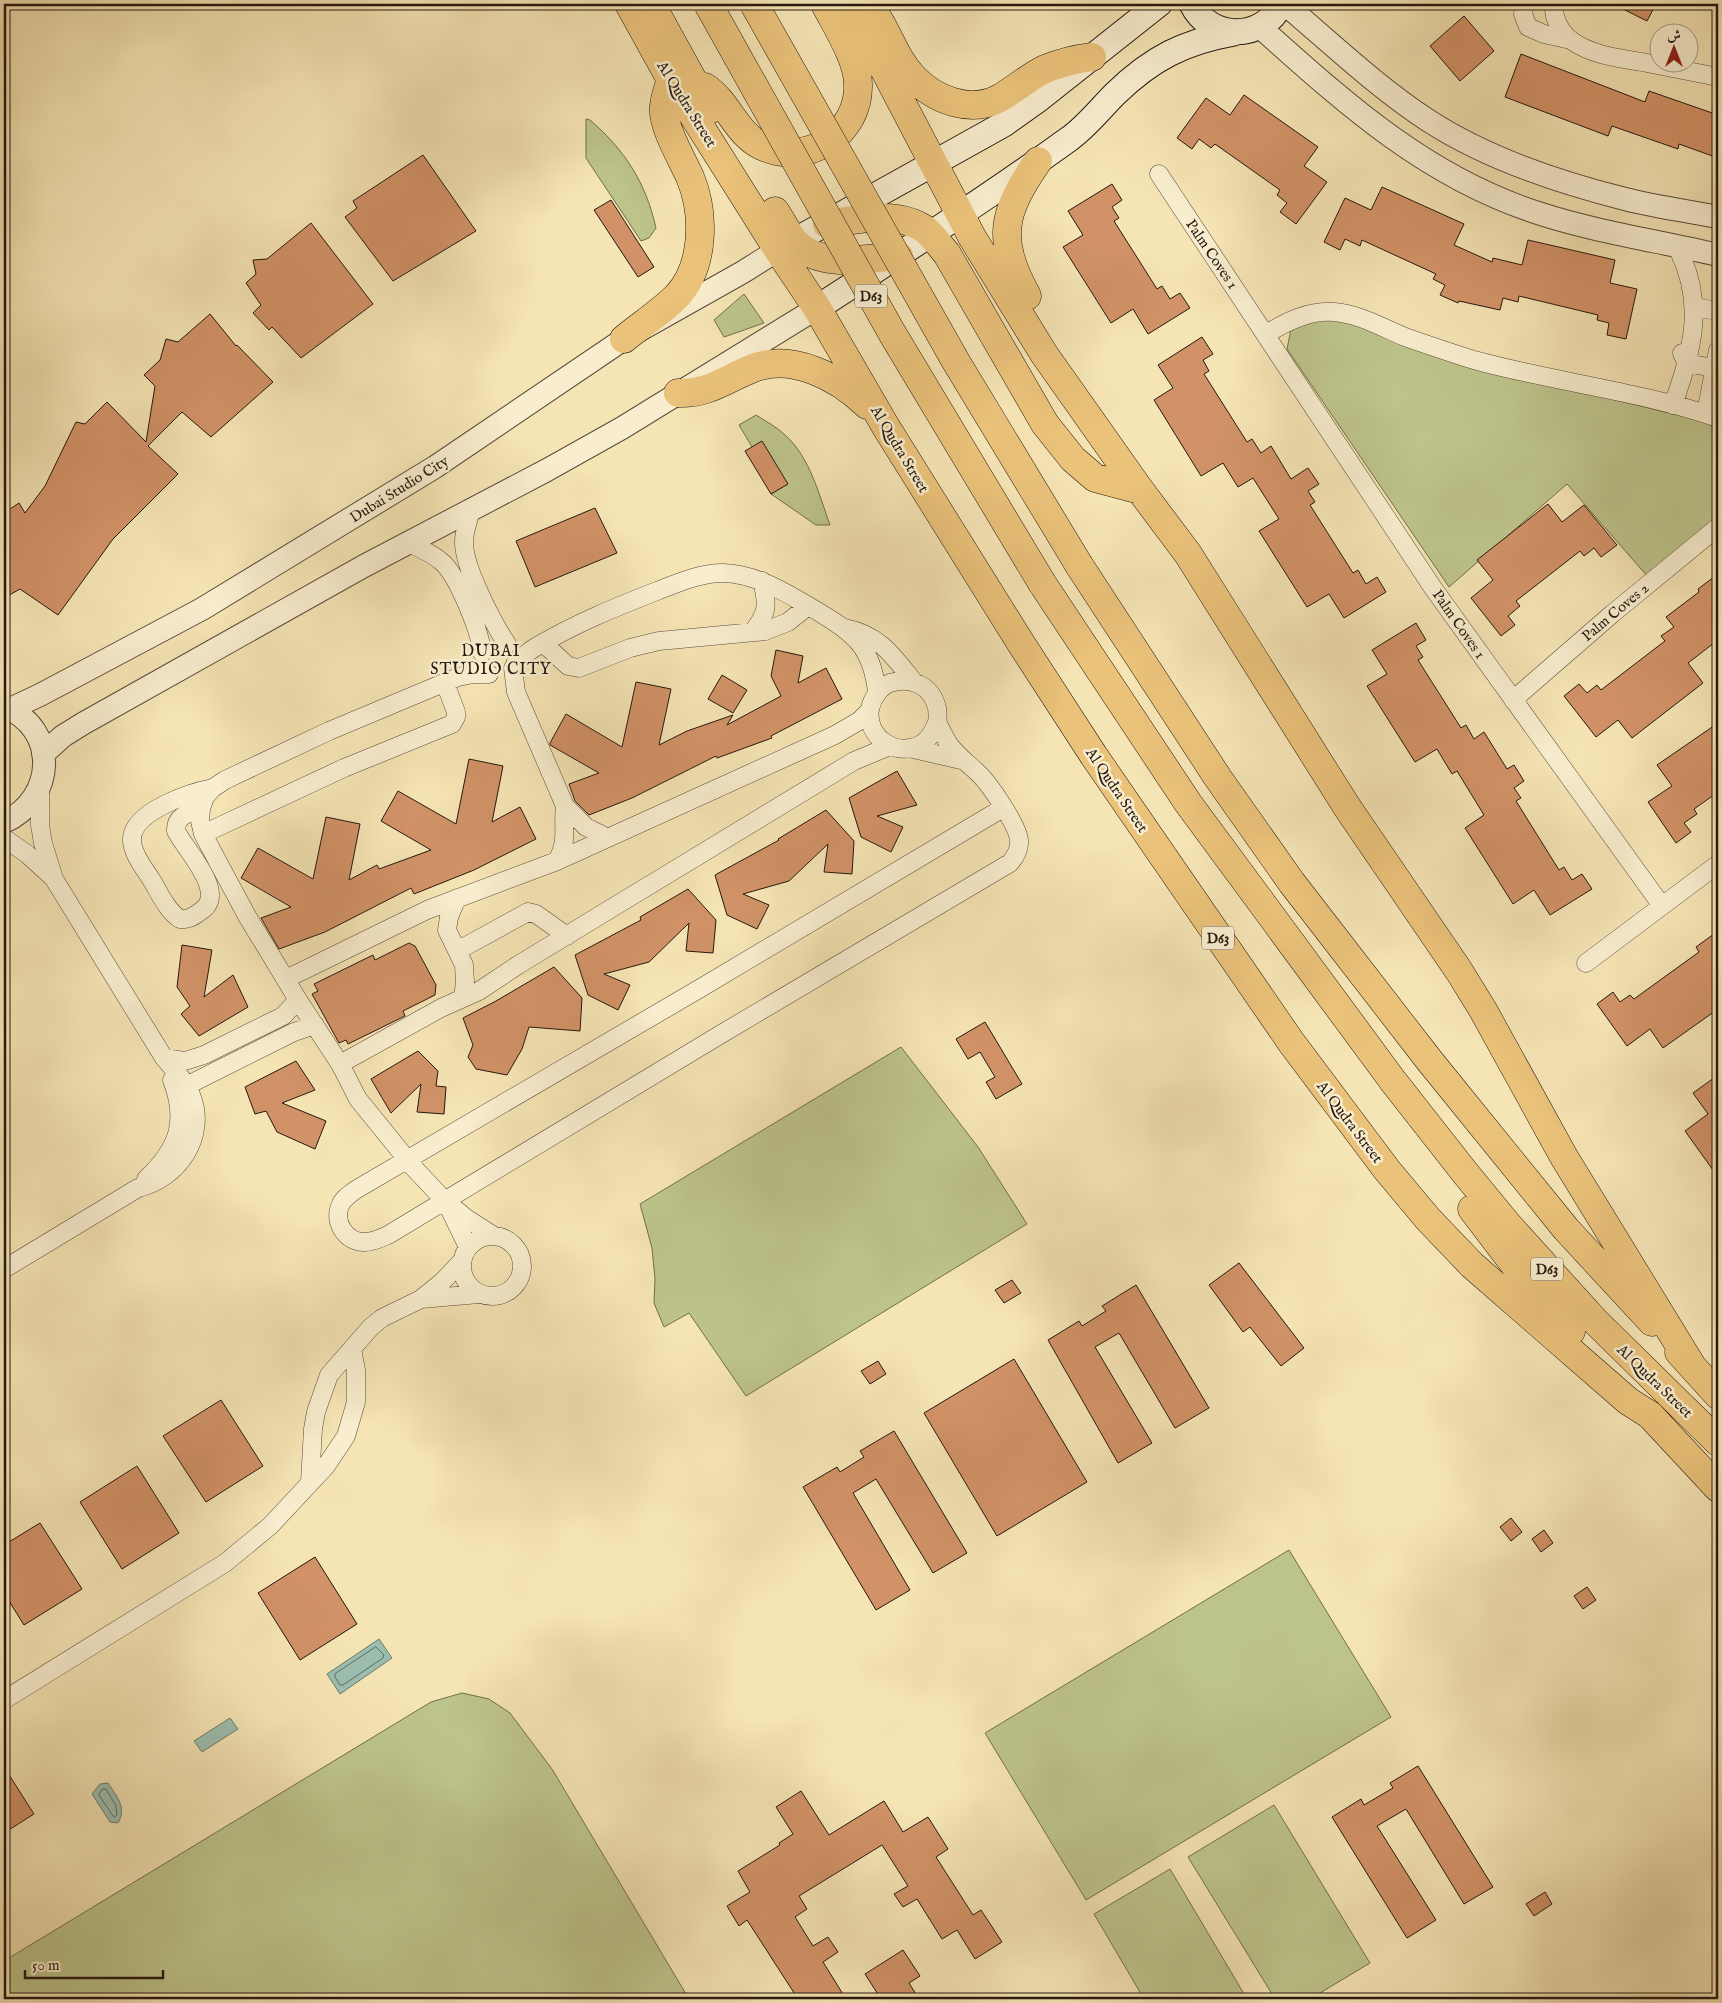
<svg xmlns="http://www.w3.org/2000/svg" width="1722" height="2003" viewBox="0 0 1722 2003" font-family="'IM FELL English',Amiri,serif">
<rect width="100%" height="100%" fill="#f5e4b4"/>
<filter id="stains"><feTurbulence type="fractalNoise" baseFrequency=".004" numOctaves="4"/><feColorMatrix values="0 0 0 0 .2 0 0 0 0 .09 0 0 0 0 .02 0 0 0 .5 -.17"/></filter>
<radialGradient id="worn" r=".72"><stop offset=".6" stop-color="#630" stop-opacity="0"/><stop offset="1" stop-color="#630" stop-opacity=".3"/></radialGradient>
<!-- green -->
<path fill="#bdc48b" stroke="#716e4e" d="M586 119 590 120C625 150 646 183 656 228L649 238 641 241 586 158Z
M744 294 764 323 724 337 714 320Z
M1337 318 1460 362 1702 421 1718 429V518L1648 577 1567 484 1449 587 1287 349 1292 324Z
M756 415C765 421 777 427 785 435 810 457 819 495 830 525H816L771 494 787 484 752 447 739 425Z
M901 1047 978 1147 1027 1224 746 1396 689 1313 664 1327 654 1303 655 1279 652 1248 640 1204Z
M1289 1550 1391 1717 1086 1900 985 1733Z
M462 1693 489 1699 510 1713 552 1769 689 1999H4V1961L431 1702Z
M1274 1805 1370 1963 1310 1999H1275L1188 1857Z
M1170 1869 1247 1999H1144L1094 1914Z"/>
<!-- water -->
<path fill="#9cbeb0" stroke="#6c7c70" d="M379 1639 392 1658 340 1694 327 1674Z
M230 1718 238 1729 202 1752 194 1741Z
M108 1783C117 1797 127 1807 118 1823L110 1822 92 1794 100 1784Z"/>
<g fill="none" stroke-linecap="round" stroke-linejoin="round">
<!-- shore -->
<path stroke="#606b60" stroke-width="1" d="M376 1647 384 1655 383 1658 343 1685H340L335 1677V1674Z
M103 1789H106L116 1806 117 1814 115 1817 113 1816 99 1795Z"/>
</g>
<!-- building -->
<path fill="#d19267" stroke="#251810" d="M1613 4H1656L1647 21Z
M1464 16 1494 51 1460 81 1430 46Z
M1521 54 1645 102 1649 91 1718 115V158L1679 144 1678 149 1612 126 1608 136 1505 97Z
M1244 95 1318 147 1304 166 1327 182 1296 224 1280 212 1287 203 1277 195 1280 190 1215 144 1211 148 1199 139 1192 149 1177 138 1206 98 1230 115Z
M423 155 476 231 393 281 345 217 357 208 353 201Z
M1112 184 1122 200 1112 207 1119 218 1114 221 1157 289 1162 286 1170 299 1180 293 1190 308 1148 334 1133 309 1111 323 1063 247 1083 235 1068 211Z
M1382 187 1464 224 1454 245 1492 262 1493 258 1522 265 1528 240 1615 260 1610 283 1637 289 1626 339 1607 335 1609 323 1597 320 1598 315 1519 296 1518 302 1503 298 1500 310 1459 301 1458 303 1440 295 1445 285 1433 279 1436 274 1362 240 1360 246 1345 239 1340 250 1324 242 1345 198 1371 210Z
M611 200 654 267 638 277 594 210Z
M311 223 373 304 301 358 272 327 269 330 253 313 261 305 246 283 256 274 253 260 267 259Z
M210 314 236 346 237 345 273 382 211 437 182 412 148 446 178 474 113 539 58 615 20 589 4 598V513L19 503 25 513 45 486 76 422 85 424 107 402 146 442 155 386 144 375 160 360 166 339 178 342Z
M1202 337 1213 354 1203 360 1209 371 1204 374 1247 442 1252 439 1261 453 1271 446 1291 479 1308 468 1319 484 1308 491 1315 502 1310 505 1353 573 1358 570 1366 584 1377 577 1386 592 1344 618 1329 594 1307 607 1259 531 1279 519 1253 478 1238 487 1223 463 1201 476 1154 400 1173 388 1158 365Z
M762 441 788 484 771 494 745 451Z
M1548 504 1562 522 1584 505 1617 545 1601 557 1594 548 1584 556 1580 551 1516 601 1520 606 1508 616 1515 625 1501 636 1471 598 1493 580 1477 560Z
M595 508 617 553 535 587 516 541Z
M1718 574V640L1688 663 1703 683 1632 738 1618 720 1596 737 1564 696 1579 684 1587 693 1597 685 1601 690 1665 641 1661 636 1674 627 1666 617 1699 592 1698 589Z
M1416 623 1426 640 1416 646 1423 657 1418 660 1461 728 1466 725 1474 739 1484 732 1507 769 1514 765 1524 781 1514 788 1521 798 1516 801 1559 870 1564 867 1572 880 1582 874 1592 889 1550 915 1534 890 1513 904 1465 828 1484 815 1457 771 1452 774 1437 749 1415 762 1367 686 1387 674 1372 650Z
M776 650 803 656 798 683 826 668 842 699 771 736 772 738 717 758 716 756 632 798 589 815 575 801 569 784 599 773 550 745V743L566 714 622 747 636 682 671 689 659 745 687 731 733 715 727 725 781 696 771 676Z
M722 675 747 690 733 713 708 699Z
M1718 723V792L1694 809 1697 814 1684 823 1691 832 1676 843 1648 802 1672 786 1657 765Z
M469 759 503 766 492 822 520 807 536 839 474 870 414 894 411 888 325 932 279 949 261 918 291 907 241 878 258 848 313 879 326 817 360 824 349 880 377 865 379 869 431 850 381 821 398 791 456 824Z
M897 771 917 805 877 816 903 827 891 852 861 837 849 798Z
M826 810 854 841 852 874 824 872 828 844 789 881 743 894 769 905 757 929 727 915 715 875 779 840 778 839Z
M688 889 716 920 713 953 686 951 689 923 649 962 604 974 630 985 618 1010 588 995 575 955 641 920 640 917Z
M1718 931V1009L1663 1048 1650 1029 1627 1046 1597 1004 1613 992 1620 1002 1630 995 1634 999 1699 952 1696 947Z
M409 943 415 946 436 985 435 995 403 1011 405 1016 348 1044 346 1040 339 1043 312 994 318 991 314 984 373 955 375 960Z
M182 945 212 950 204 997 233 975 248 1007 199 1036 181 1014 190 1006 177 987Z
M554 967 582 998 580 1031 529 1027 522 1049 507 1075 476 1069 468 1057 473 1045 463 1018 496 1001Z
M985 1022 1022 1084 996 1099 986 1082 995 1077 980 1052 968 1059 956 1039Z
M418 1051 438 1071 436 1086 446 1087 444 1114 417 1112 421 1084 391 1113 371 1079Z
M296 1061 315 1090 282 1103 326 1121 315 1149 277 1132 266 1111 255 1114 245 1087Z
M1718 1075V1177L1685 1131 1708 1114 1693 1093Z
M1239 1263 1304 1348 1281 1366 1250 1327 1243 1332 1209 1285Z
M1012 1280 1021 1293 1004 1303 995 1290Z
M1136 1285 1209 1408 1175 1428 1119 1333 1095 1347 1152 1443 1118 1463 1048 1340 1079 1321 1082 1326 1106 1311 1102 1306Z
M1014 1359 1087 1482 997 1536 924 1413Z
M878 1361 886 1374 870 1384 861 1371Z
M221 1400 263 1466 206 1502 163 1436Z
M894 1431 967 1553 933 1573 876 1479 853 1493 910 1590 876 1610 803 1487 837 1467 840 1472 864 1457 860 1451Z
M137 1466 179 1533 122 1569 80 1502Z
M1511 1518 1522 1532 1511 1541 1500 1527Z
M40 1523 82 1589 24 1625 4 1593V1545Z
M1544 1530 1553 1543 1541 1552 1532 1539Z
M315 1557 357 1624 300 1660 258 1593Z
M1587 1587 1596 1600 1583 1609 1574 1596Z
M1418 1766 1493 1887 1464 1904 1406 1809 1377 1826 1436 1920 1407 1938 1332 1817 1361 1799 1364 1805 1393 1788 1390 1783Z
M4 1767 34 1814 4 1833Z
M801 1791 829 1835 884 1801 903 1832 928 1817 948 1849 936 1857 973 1915 981 1910 1002 1942 975 1959 957 1930 942 1939 917 1899 903 1907 894 1894 908 1886 882 1845 799 1896 807 1909 795 1917 813 1946 828 1937 838 1952 823 1962 846 1999H798L747 1920 739 1926 727 1906 750 1892 738 1871 780 1845 779 1843 793 1834 776 1807Z
M1545 1892 1552 1904 1534 1916 1526 1904Z
M903 1950 920 1976 909 1983 919 1999H881L865 1974Z"/>
<g fill="none" stroke-linecap="round" stroke-linejoin="round">
<!-- minor casing -->
<g stroke="#594b39" stroke-width="19">
<path id="minor" d="M1525 4 1523 14 1528 27 1544 34 1571 40
M1554 4C1553 18 1560 32 1572 41 1592 55 1618 58 1642 62 1667 67 1693 72 1718 77
M1159 174 1433 588 1662 906
M1694 307 1718 311
M1266 334C1286 322 1309 310 1334 312 1359 314 1381 327 1405 337 1428 345 1451 353 1474 360 1554 382 1639 391 1718 418
M1682 353 1686 363 1714 368
M1673 405C1693 348 1706 302 1676 245
M1706 413 1718 350
M470 511C469 521 464 531 464 541 463 566 493 623 507 644
M409 543C421 549 434 554 443 563 458 577 481 633 482 653
M845 628C880 635 893 656 914 682
M753 632C768 612 768 605 762 581
M543 643 568 666 579 668 630 648 659 641 765 631 788 622 808 606
M515 664C522 658 528 651 536 647 574 624 616 607 657 591 678 583 700 573 723 573 758 574 788 594 817 611 854 633 872 647 877 692
M513 668 516 692 565 806 586 827 608 838
M489 674H473L458 677 329 731 225 780 213 788 205 797 201 809 200 821 203 834 247 916 298 1000 340 1064 358 1099 414 1168 445 1201 466 1218 494 1236
M1513 700 1612 614 1718 527
M937 722C934 730 930 738 923 743 898 760 865 737 870 709 872 698 880 687 890 683 911 676 932 686 937 708 938 712 937 718 938 723 940 729 945 737 948 743 957 756 969 764 980 775 990 785 1018 826 1019 840 1020 849 1016 856 1010 863L723 1033 388 1235C381 1238 373 1242 365 1242 347 1243 333 1223 340 1206 343 1198 350 1194 357 1189L699 989 1003 808
M909 748 961 760
M201 809C188 813 175 816 176 831 186 851 228 893 201 911 194 916 189 920 180 919 167 911 159 892 151 879 144 868 131 852 132 838 134 811 191 792 213 788
M203 834 344 768 452 724 456 717V712L445 683
M4 838 27 854 52 877
M557 861C569 840 562 828 565 806
M457 898 449 917 447 930 464 965 465 982 463 998
M457 951 528 912 536 914 567 936
M1586 963 1718 864
M286 979 427 910 557 861 835 735 859 721 869 711
M164 1058 185 1061 204 1055 283 1016 298 1000
M340 1064 441 1008 479 991 518 965 854 761 890 746
M178 1090 294 1032 315 1025
M146 1179C178 1149 188 1122 172 1080
M449 1208 468 1247
M462 1266a30 30 0 1 1 60 0a30 30 0 1 1-60 0Z
M4 1269 138 1188C178 1179 208 1136 191 1095 186 1081 174 1070 164 1058L54 879 43 843 40 825V788
M421 1299 479 1294
M310 1482 313 1429 316 1412 329 1375 371 1327 382 1318 421 1299 442 1282 461 1262
M4 1700 225 1563 270 1526 326 1466 346 1436 356 1402V1370L352 1349"/>
</g>
<!-- tertiary casing -->
<g stroke="#594b39" stroke-width="24">
<path id="tertiary" d="M1285 4C1332 44 1377 87 1429 121 1488 159 1557 182 1625 199 1656 207 1687 211 1718 217
M1260 27C1345 103 1426 177 1538 213 1596 232 1658 241 1718 255
M4 707C59 728 56 799 4 822
M10 709 40 695 202 609 435 467 624 339 743 272 778 250
M43 754 63 736 84 723 364 566 547 470 622 428 817 308"/>
</g>
<!-- secondary casing -->
<g stroke="#251810" stroke-width="27">
<path id="secondary" d="M1192 4C1210 41 1263 41 1281 4
M778 250 1004 124 1039 99 1159 4
M817 308C902 253 987 198 1069 139 1086 127 1100 109 1115 94 1152 58 1184 42 1234 33"/>
</g>
<!-- primary casing -->
<g stroke="#251810" stroke-width="29">
<path id="primary" d="M629 4 671 80 778 250 817 308 886 427 1022 645 1094 756 1291 1042 1387 1170 1428 1219 1472 1265 1628 1401 1650 1415 1718 1488
M651 4 694 82 711 109
M850 4 972 237 1044 354 1140 490 1188 554 1347 807 1459 971 1483 1010 1564 1157 1692 1366
M867 4C887 25 893 57 914 78 935 100 971 114 1000 98 1015 89 1029 77 1045 69 1060 63 1076 59 1092 57
M705 87C729 103 736 134 762 146 807 167 860 134 858 84 858 59 836 26 825 4
M775 211C782 221 787 232 794 241 819 270 867 258 899 256
M827 224C856 219 896 211 923 228 933 235 939 245 947 254L1045 424 1073 459 1095 478 1140 490
M1027 296C996 239 1002 213 1038 161
M624 339C641 325 661 312 677 296 705 266 705 213 690 177 682 159 661 124 664 106 665 97 668 88 671 80
M678 393C708 394 724 380 751 369 791 352 838 377 867 405
M1079 565 1218 778 1292 883 1429 1060 1566 1229 1652 1322
M1042 583 1188 803 1393 1081 1466 1174 1508 1225 1594 1320 1718 1442
M1472 1209 1523 1276 1571 1331
M1679 1352 1718 1395"/>
</g>
<!-- minor -->
<use href="#minor" stroke="#f8edce" stroke-width="18"/>
<!-- tertiary -->
<use href="#tertiary" stroke="#f8edce" stroke-width="22"/>
<!-- secondary -->
<use href="#secondary" stroke="#f8edce" stroke-width="25"/>
<!-- primary -->
<use href="#primary" stroke="#eac27a" stroke-width="28"/>
<!-- primary-bridge casing -->
<g stroke="#251810" stroke-width="29" stroke-linecap="butt">
<path id="primary-bridge" d="M708 4 892 333 1042 583
M754 4 955 360 1079 565"/>
</g>
<!-- primary-bridge -->
<use href="#primary-bridge" stroke="#eac27a" stroke-width="28"/>
</g>
<g text-anchor="middle" stroke-width="5" stroke-linejoin="round" paint-order="stroke">
<!-- shield labels -->
<g fill="#f8edce" stroke="#645849" stroke-width="1">
<rect x="855" y="284.5" width="32" height="23" rx="4"/>
<rect x="1202" y="926.5" width="32" height="23" rx="4"/>
<rect x="1531" y="1257.5" width="32" height="23" rx="4"/>
</g>
<g font-size="14" font-weight="bold" fill="#251810">
<text x="871" y="301">D63</text>
<text x="1218" y="943">D63</text>
<text x="1547" y="1274">D63</text>
</g>
<!-- street labels -->
<g font-size="15" fill="#251810" stroke="#f8edce">
<text transform="translate(687 104) rotate(58)" y="5">Al Qudra Street</text>
<text transform="translate(1212 254) rotate(56)" y="5">Palm Coves 1</text>
<text transform="translate(900 449) rotate(59)" y="5">Al Qudra Street</text>
<text transform="translate(399 489) rotate(-32)" y="5">Dubai Studio City</text>
<text transform="translate(1615 612) rotate(-40)" y="5">Palm Coves 2</text>
<text transform="translate(1459 624) rotate(55)" y="5">Palm Coves 1</text>
<text transform="translate(1117 790) rotate(56)" y="5">Al Qudra Street</text>
<text transform="translate(1350 1122) rotate(53)" y="5">Al Qudra Street</text>
<text transform="translate(1655 1381) rotate(44)" y="5">Al Qudra Street</text>
</g>
<!-- neighbourhood labels -->
<g font-size="16" letter-spacing="1" fill="#251810" stroke="#f8edce">
<text x="491" y="656">DUBAI<tspan x="491" dy="18">STUDIO CITY</tspan></text>
</g>
</g>
<!-- margin -->
<rect width="1722" height="2003" fill="none" stroke="#f5e4b4" stroke-width="20"/>
<rect x="5" y="5" width="1712" height="1993" fill="none" stroke="#251810" stroke-width="2.5"/>
<rect x="10" y="10" width="1702" height="1983" fill="none" stroke="#251810"/>
<!-- north arrow -->
<g transform="translate(1674 48)"><circle r="24" fill="#f8edce" stroke="#a49882"/>
<path d="M0-4L9 19L0 12L-9 19Z" fill="#8f2418"/>
<text y="-8" font-size="14" font-weight="bold" text-anchor="middle" fill="#251810">ش</text>
</g>
<!-- scale -->
<path d="M25 1970v8h138v-8" fill="none" stroke="#251810" stroke-width="2.5"/>
<text x="32" y="1970" font-size="15" fill="#251810" stroke="#f8edce" stroke-width="4" paint-order="stroke">50 m</text>
<rect width="100%" height="100%" filter="url(#stains)"/>
<rect width="100%" height="100%" fill="url(#worn)"/>
</svg>
